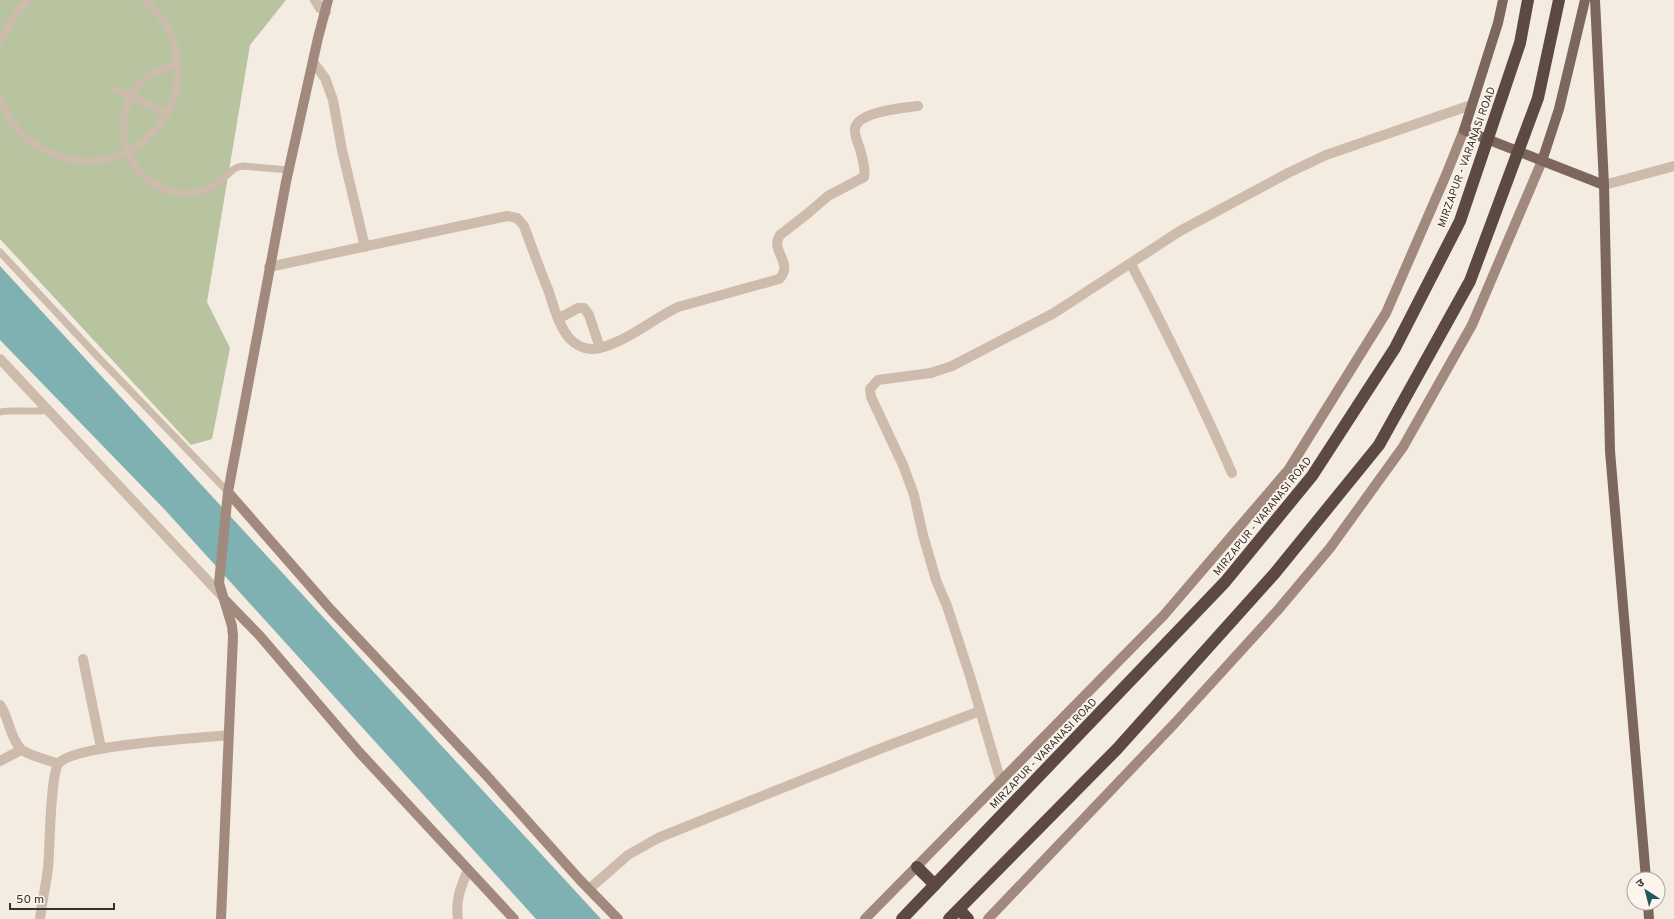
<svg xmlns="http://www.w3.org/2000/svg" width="1674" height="919" viewBox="0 0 1674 919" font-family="Overpass,'Noto Sans Devanagari',sans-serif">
<rect width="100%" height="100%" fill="#f4ebe1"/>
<!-- green -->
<path fill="#b8c4a0" d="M0 0H286L250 45 207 302 230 348 212 439 191 445 0 239Z"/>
<!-- water -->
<path fill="#7fb0b2" d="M0 266 601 919H536L166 511 0 340Z"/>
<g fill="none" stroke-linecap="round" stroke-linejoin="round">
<!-- lane -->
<path stroke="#cdbbac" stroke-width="7" d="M0 42C7 25 16 13 29 0
M178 64C166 67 155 71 145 79 103 114 126 189 181 193 198 195 209 189 223 179 230 173 233 167 243 166L289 170
M116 90 132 95 166 116
M0 98C8 120 23 139 44 150 140 199 228 76 145 0
M0 252 97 356 228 492
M0 412C16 409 31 413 47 410"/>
<!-- street -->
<path stroke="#cdbbac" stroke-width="10" d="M315 0 320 8 326 12
M313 62 325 78 333 100 342 150 365 247
M1604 185 1674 166
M1131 264C1167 333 1201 402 1232 473
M269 267 507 216 517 218 524 226C532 248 540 270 549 292 554 308 559 326 570 339 578 347 589 351 600 348 629 340 651 320 678 307L779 279C795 263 769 251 780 235L807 214 828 196 864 177C866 168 862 158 860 149 858 143 854 135 855 128 859 111 903 108 918 106
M558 319 578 308H584L589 315 600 348
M0 359 222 596
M83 659 101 748
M0 705C9 717 10 738 20 748 26 755 49 760 58 764
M0 761 21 750
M1001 782 970 676 947 606 936 580 923 535 914 495 903 465 871 397 870 389 878 380 931 373 952 366 1054 313 1180 231 1288 173 1326 155 1471 105
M589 889 628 855 658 838 882 748 980 711
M40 919C42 902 46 885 48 868 50 850 50 773 59 763 75 745 199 738 229 735
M458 919C455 901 461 886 468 870"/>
<!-- secondary -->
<path stroke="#a18a7d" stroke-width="10" d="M228 492 331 610 487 776 580 880 618 919
M225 600 260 636 359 752 514 919
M221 919 233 636 232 626 219 583 228 492 286 182 318 38 328 0
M865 919 1164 615 1289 469 1386 313 1446 175 1464 130
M988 919 1175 723 1277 611 1330 548 1403 447 1472 325 1542 161"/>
<!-- primary -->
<path stroke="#7d675c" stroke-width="10" d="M1503 0 1498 23 1464 130 1604 185
M1595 0 1604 185 1610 451 1646 879
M1542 161 1559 109 1585 0
M1648 903 1649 919"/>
<!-- highway -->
<path stroke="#5c4a42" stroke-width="12" d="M917 867 935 885
M959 909 968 919
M902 919 1225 582 1312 476 1395 348 1460 221 1520 43 1528 0
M949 919 1117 749 1275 573 1379 445 1470 281 1538 98 1559 0"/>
</g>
<g text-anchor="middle" stroke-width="3.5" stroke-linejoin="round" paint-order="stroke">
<!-- street labels -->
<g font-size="11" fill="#3b302b" stroke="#fbf5ee">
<text transform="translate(1466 157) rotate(-70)" y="4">MIRZAPUR - VARANASI ROAD</text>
<text transform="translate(1262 516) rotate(-51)" y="4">MIRZAPUR - VARANASI ROAD</text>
<text transform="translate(1043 753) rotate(-46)" y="4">MIRZAPUR - VARANASI ROAD</text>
</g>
</g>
<!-- north arrow -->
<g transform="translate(1646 891) rotate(324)"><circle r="19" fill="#fbf5ee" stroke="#aea6a0"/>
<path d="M0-3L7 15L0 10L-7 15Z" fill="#1f5a5e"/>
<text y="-6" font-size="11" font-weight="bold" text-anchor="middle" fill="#3b302b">उ</text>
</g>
<!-- scale -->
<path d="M10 903v6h104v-6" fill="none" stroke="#3b302b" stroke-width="2"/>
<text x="16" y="903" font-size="12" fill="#3b302b" stroke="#fbf5ee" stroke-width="3" paint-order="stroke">50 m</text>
</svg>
